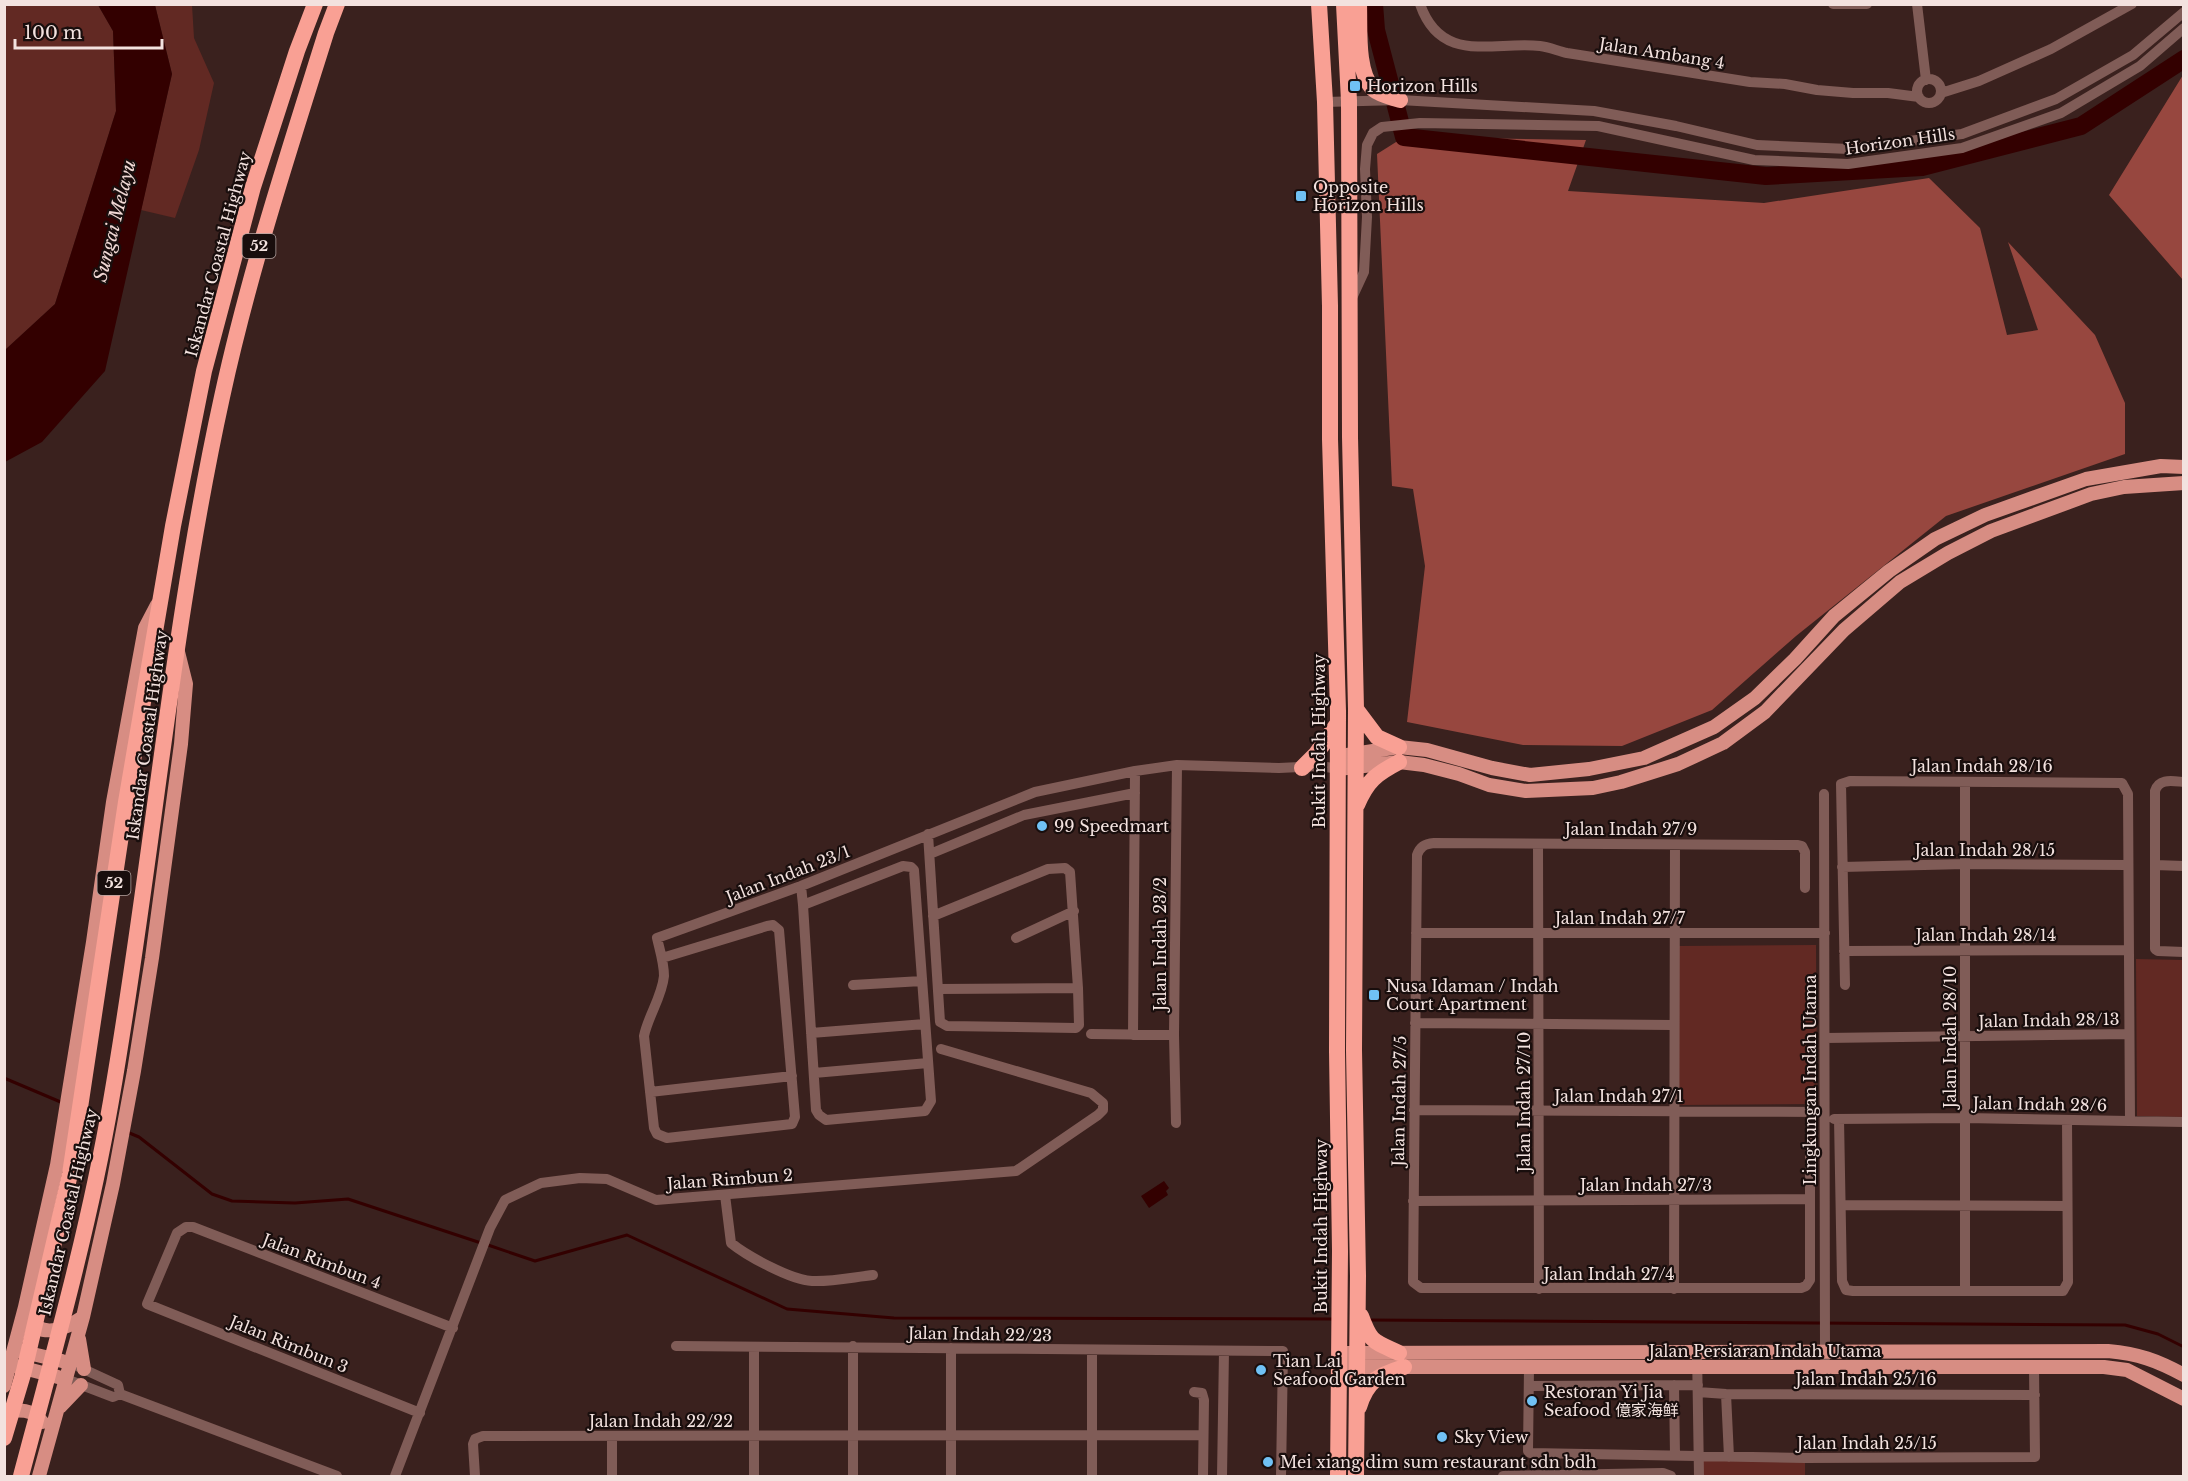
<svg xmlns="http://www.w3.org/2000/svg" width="2188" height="1481" viewBox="0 0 2188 1481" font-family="'Libre Baskerville','Noto Sans SC',serif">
<rect width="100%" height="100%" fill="#3a211e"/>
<!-- green -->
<path fill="#622923" d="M5 5H98L113 31 116 111 55 304 5 350Z
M155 5H192L194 38 214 83 199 150 175 218 141 210 172 74Z
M1816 945 1817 1104 1679 1105V946Z
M2136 959 2183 960V1117L2137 1116Z
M1699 1456 1805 1458V1476H1699Z"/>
<!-- forest -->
<path fill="#97473f" d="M2183 75V280L2109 195Z
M1404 137 1586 140 1568 191 1764 203 1929 178 1980 228 2007 335 2038 330 2008 242 2095 335 2125 403V454L1946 516 1796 636 1712 710 1622 746 1523 745 1407 722 1425 566 1413 489 1392 486 1377 154Z"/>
<!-- water -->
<path fill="#300" d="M98 5H155L172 74 105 371 42 442 5 462V350L55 304 116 111 113 31Z
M1164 1181 1169 1188 1166 1191 1168 1195 1149 1208 1141 1196Z"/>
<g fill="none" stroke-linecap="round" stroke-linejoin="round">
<!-- stream -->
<path stroke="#300" stroke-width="3" d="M4 1078 63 1103
M91 1116 102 1120
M127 1132 139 1137 212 1194 232 1201 295 1203 348 1199 481 1243
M488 1245 535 1261 627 1235 787 1309 894 1318 1334 1319
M1368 1320 2125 1325 2158 1334 2184 1347"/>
<!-- river -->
<path stroke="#300" stroke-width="18" d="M1374 4 1376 30 1404 137 1766 176 1922 167 2081 126 2184 59"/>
<!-- minor -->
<path stroke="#805c57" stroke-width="10" d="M1420 4C1441 65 1493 41 1540 46 1549 47 1558 51 1567 53L1750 82 1785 84 1817 90 1853 93H1888L1919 97
M1833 4H1867
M1917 4 1926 80
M1917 91a12 12 0 1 1 24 0a12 12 0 1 1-24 0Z
M1941 93 1979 81 2051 49 2132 4
M1325 102 1400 100 1594 111 1676 126 1757 145 1849 149 1962 134 2056 99 2133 55 2184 12
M1352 298 1364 272 1367 217 1365 169 1367 145 1373 133 1382 127 1420 123 1598 126 1754 160 1848 164 1962 148 2061 113 2140 66 2184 28
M2184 782C2172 781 2159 778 2155 791V949L2158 951 2184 952
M1824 794 1825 1358
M928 834 940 1022 947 1026 1076 1028 1079 1025 1078 988
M1538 844 1539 1289
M930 854 1024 815 1135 793
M2155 865 2184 866
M1842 867 1965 864 2128 865
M801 886 803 905 816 1110 819 1115 826 1120 925 1111 931 1101 914 870 911 867 903 866 803 905
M1805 888V852L1802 846 1798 845 1434 843C1424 844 1420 847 1417 855L1413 1282 1421 1288H1801L1806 1286 1810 1280V1199
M933 916 1048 869 1065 868 1070 872 1078 988 938 989
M1416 933H1825
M1016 938 1074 911
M1844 951 2129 950
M662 958 767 926 773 925 779 930 795 1117 792 1124 667 1138 657 1134 654 1128 644 1036C648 1016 662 997 664 976 664 963 660 951 657 938L801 886 1035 792 1135 771 1177 765 1279 768 1321 766 1338 769
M853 985 922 981
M1845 985 1841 784 1850 781 2122 783 2128 794 2130 1121
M1415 1023 1673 1025
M811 1033 925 1024
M1091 1034 1174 1035
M1133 1035 1135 771
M1825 1038 2129 1034
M814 1073 928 1063
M650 1092 792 1076
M1414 1110 1824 1112
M1834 1119 1965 1118 2184 1122
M1839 1119 1842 1281 1846 1290 1853 1291H2063L2068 1282 2067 1120
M1176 1123 1174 1035 1177 765
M725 1195 731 1243C747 1256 791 1280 812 1281 832 1282 854 1277 873 1275
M1413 1201 1810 1199V1129
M1841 1205 2067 1206
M1674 1289 1675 845
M1965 1291V782
M676 1346 1283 1351 1281 1476
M1697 1351 1699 1476
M79 1367 118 1385 120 1394
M1529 1367 1528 1451 1530 1453 1805 1458 2035 1457 2034 1367
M66 1379 113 1397 120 1394
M1674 1385 1675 1455
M1529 1386 1698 1385
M1194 1392 1202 1393 1204 1400 1203 1476
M1698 1392 1726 1394 2035 1395
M120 1394 337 1476
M1726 1394 1729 1457
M420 1413 147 1304 177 1233 186 1227H193L453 1328
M612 1436V1476
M395 1476 490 1228 505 1200 541 1183 580 1178 607 1179 656 1200 1016 1171 1098 1115 1103 1110V1103L1091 1093 941 1049
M475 1476 473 1444 475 1439 483 1436 1203 1435
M754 1476V1347
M853 1476V1346
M951 1476V1348
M1092 1476V1351
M1222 1476 1224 1351
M1503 1476 1663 1473 1671 1476"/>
<!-- major -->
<path stroke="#d78d83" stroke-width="14" d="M1347 755 1399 747 1427 750 1492 768 1530 775 1589 769 1644 758 1714 727 1755 698 1795 659 1834 616 1889 571 1935 539 1985 515 2086 479 2161 466 2184 467
M1338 769 1399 762 1424 765 1459 774 1489 785 1526 791 1593 788 1621 782 1678 764 1723 743 1765 712 1844 630 1900 582 1948 553 1991 531 2091 494 2124 487 2184 483
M29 1320C43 1339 67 1328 83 1317
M79 1339 84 1369
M20 1351 62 1361
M1339 1353 2108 1351C2139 1354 2156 1360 2184 1375
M16 1366 58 1377
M1339 1367H2104L2127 1370 2184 1399
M4 1386 25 1307 57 1165 93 942 113 802 145 628 157 605
M60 1407 81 1385
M4 1412C19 1409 33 1409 42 1422
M39 1476 83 1317 113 1184 134 1071 152 958 181 744 186 684 178 652"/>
<!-- highway -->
<path stroke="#f9a094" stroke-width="16" d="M1319 4 1325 102 1330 306V439L1338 711 1337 1051 1340 1251 1338 1476
M1344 4 1349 101 1350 437 1356 709 1354 1050 1358 1276 1356 1476
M1359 4C1360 28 1356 71 1373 89 1380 95 1391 97 1400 100
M1356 709 1377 737 1399 747
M1302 768 1316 754 1338 723
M1357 805C1367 781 1376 774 1399 762
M1361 1316C1371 1343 1373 1341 1399 1353
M1359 1407C1367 1380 1379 1375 1404 1367
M4 1438 24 1371 70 1174 126 802 173 526 204 371 253 187 297 51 315 4
M21 1476C54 1352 89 1228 111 1101 152 867 171 629 222 397 249 273 288 154 326 33L337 4"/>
</g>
<!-- markers -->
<g fill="#70c1f4" stroke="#190e0d" stroke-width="2">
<rect x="1349" y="80" width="12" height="12" rx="3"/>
<rect x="1295" y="190" width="12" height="12" rx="3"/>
<circle cx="1042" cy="826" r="6"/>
<rect x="1368" y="989" width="12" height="12" rx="3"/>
<circle cx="1261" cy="1370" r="6"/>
<circle cx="1532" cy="1401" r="6"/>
<circle cx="1442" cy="1437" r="6"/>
<circle cx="1268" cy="1462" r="6"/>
</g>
<g text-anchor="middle" stroke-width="4.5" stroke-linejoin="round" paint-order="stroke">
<!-- shield labels -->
<g fill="#190e0d" stroke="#b2a2a0" stroke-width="1.5">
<rect x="242.5" y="234" width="33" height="24" rx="4.5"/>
<rect x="97.5" y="871" width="33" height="24" rx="4.5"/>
</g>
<g font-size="15" font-weight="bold" fill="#f3e2df">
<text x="259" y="251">52</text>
<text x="114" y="888">52</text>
</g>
<!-- street labels -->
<g font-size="16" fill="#f3e2df" stroke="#190e0d">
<text transform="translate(1662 53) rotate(9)" y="6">Jalan Ambang 4</text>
<text transform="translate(1900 141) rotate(-8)" y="6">Horizon Hills</text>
<text transform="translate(218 254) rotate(-75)" y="6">Iskandar Coastal Highway</text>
<text transform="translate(147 735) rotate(-82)" y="6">Iskandar Coastal Highway</text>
<text transform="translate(1319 741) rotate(-90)" y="6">Bukit Indah Highway</text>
<text x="1982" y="772">Jalan Indah 28/16</text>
<text x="1631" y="835">Jalan Indah 27/9</text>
<text x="1985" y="856">Jalan Indah 28/15</text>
<text transform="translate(788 874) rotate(-21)" y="6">Jalan Indah 23/1</text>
<text x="1620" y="924">Jalan Indah 27/7</text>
<text x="1986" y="941">Jalan Indah 28/14</text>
<text transform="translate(1160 944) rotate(-90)" y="6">Jalan Indah 23/2</text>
<text transform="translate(2049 1020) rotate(-1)" y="6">Jalan Indah 28/13</text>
<text transform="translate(1950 1037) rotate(-90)" y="6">Jalan Indah 28/10</text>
<text transform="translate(1810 1080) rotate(-90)" y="6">Lingkungan Indah Utama</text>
<text x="1619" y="1102">Jalan Indah 27/1</text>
<text transform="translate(1399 1101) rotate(-89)" y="6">Jalan Indah 27/5</text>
<text transform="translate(1524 1102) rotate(-90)" y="6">Jalan Indah 27/10</text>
<text transform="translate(2040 1104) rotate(1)" y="6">Jalan Indah 28/6</text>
<text transform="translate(730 1179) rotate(-4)" y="6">Jalan Rimbun 2</text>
<text x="1646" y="1191">Jalan Indah 27/3</text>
<text transform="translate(68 1212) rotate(-77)" y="6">Iskandar Coastal Highway</text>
<text transform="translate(1321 1226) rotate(-90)" y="6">Bukit Indah Highway</text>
<text transform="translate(322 1261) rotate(21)" y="6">Jalan Rimbun 4</text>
<text x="1609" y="1280">Jalan Indah 27/4</text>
<text transform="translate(980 1334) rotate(1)" y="6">Jalan Indah 22/23</text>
<text transform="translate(289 1344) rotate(22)" y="6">Jalan Rimbun 3</text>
<text x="1765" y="1357">Jalan Persiaran Indah Utama</text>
<text x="1866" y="1385">Jalan Indah 25/16</text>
<text x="661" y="1427">Jalan Indah 22/22</text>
<text x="1867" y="1449">Jalan Indah 25/15</text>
</g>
<!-- poi labels -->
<g font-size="16" fill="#f3e2df" stroke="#190e0d" text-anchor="start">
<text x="1367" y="92">Horizon Hills</text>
<text x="1313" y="193">Opposite<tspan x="1313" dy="18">Horizon Hills</tspan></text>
<text x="1054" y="832">99 Speedmart</text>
<text x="1386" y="992">Nusa Idaman / Indah<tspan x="1386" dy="18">Court Apartment</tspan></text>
<text x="1273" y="1367">Tian Lai<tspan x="1273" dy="18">Seafood Garden</tspan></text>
<text x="1544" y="1398">Restoran Yi Jia<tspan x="1544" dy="18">Seafood 億家海鲜</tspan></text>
<text x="1454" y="1443">Sky View</text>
<text x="1280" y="1468">Mei xiang dim sum restaurant sdn bdh</text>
</g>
<!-- water labels -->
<g font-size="18" font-style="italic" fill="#f0d8d4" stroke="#190e0d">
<text transform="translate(115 221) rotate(-76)" y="6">Sungai Melayu</text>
</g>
</g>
<!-- border -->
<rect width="2188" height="1481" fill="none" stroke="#f3e2df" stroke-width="12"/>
<!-- scale -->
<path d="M15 39v9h147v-9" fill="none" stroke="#f3e2df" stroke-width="3"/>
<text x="24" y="39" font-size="18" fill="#f3e2df" stroke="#190e0d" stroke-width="4.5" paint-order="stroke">100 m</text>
</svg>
